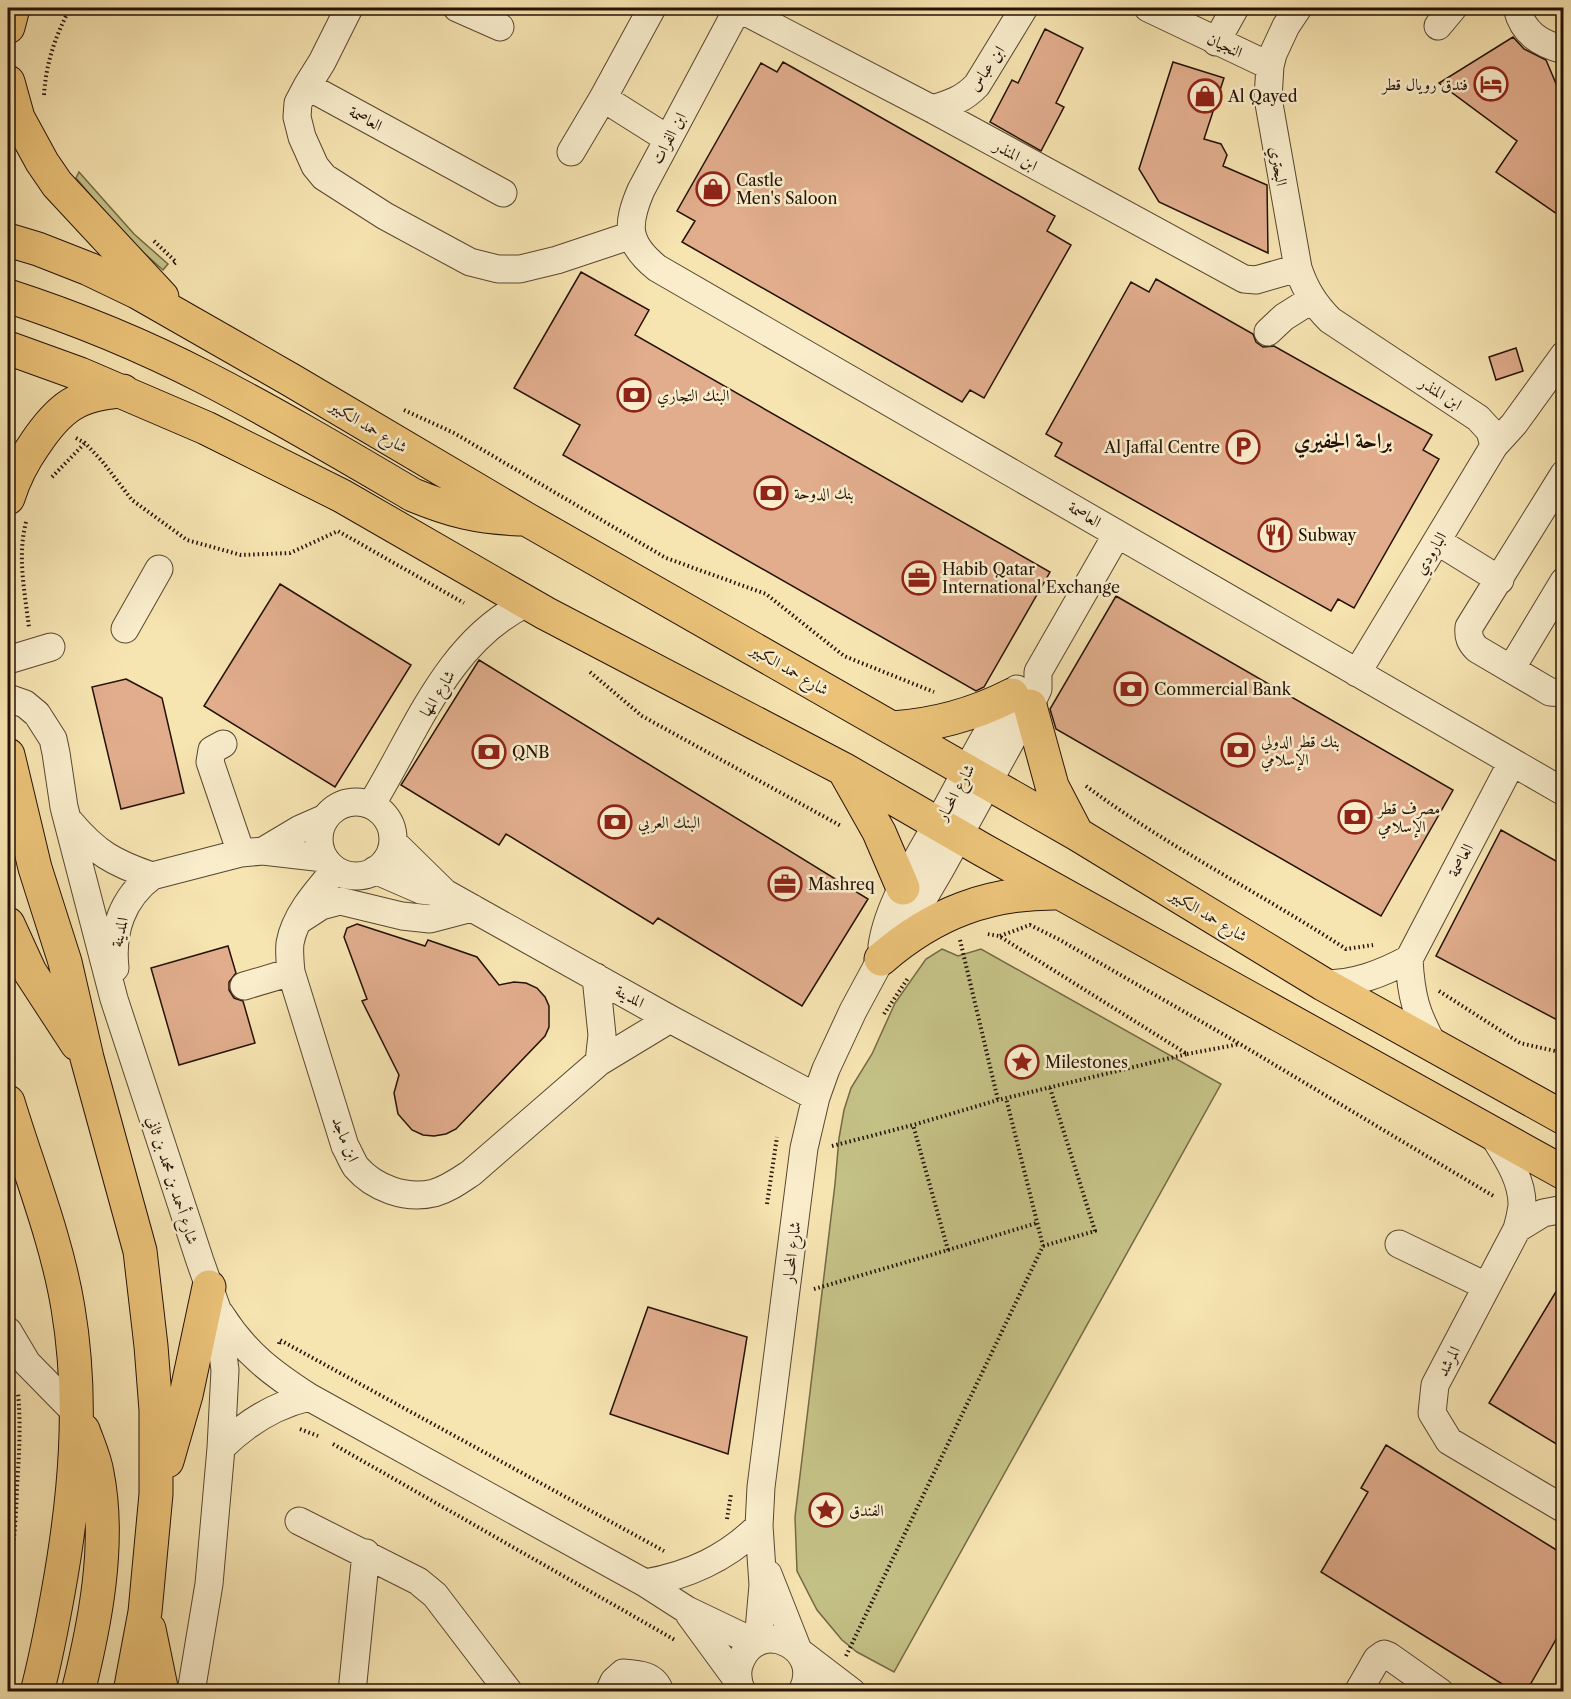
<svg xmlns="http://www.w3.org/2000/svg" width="1571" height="1699" viewBox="0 0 1571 1699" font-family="'Libre Caslon Text',Amiri,serif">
<rect width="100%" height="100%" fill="#f6e4b1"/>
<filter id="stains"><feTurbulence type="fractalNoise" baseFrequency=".00333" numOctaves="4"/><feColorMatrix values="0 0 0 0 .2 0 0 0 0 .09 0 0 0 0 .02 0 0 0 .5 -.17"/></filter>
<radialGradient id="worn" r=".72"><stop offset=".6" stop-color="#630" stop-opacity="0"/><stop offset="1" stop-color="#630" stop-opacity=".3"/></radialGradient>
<!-- green -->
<path fill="#c4c186" stroke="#746946" stroke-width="1.5" d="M79 172 134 234 168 264 163 270 127 238 76 178Z
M942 949 958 956 981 949 1221 1084 894 1672 857 1652 842 1640 817 1610 797 1571 795 1517 835 1184 839 1138 844 1110 851 1088 872 1054 895 1003 926 959Z"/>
<!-- building -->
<path fill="#e1ad8d" stroke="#241105" stroke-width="1.5" d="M1045 29 1083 48 1056 103 1064 107 1041 151 990 122 1012 80 1018 83Z
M1513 37 1524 49 1546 60 1563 100V218L1496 172 1517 141 1439 83Z
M783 62 1055 216 1047 231 1071 245 984 398 970 390 962 402 682 242 695 221 677 211 761 63 777 72Z
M1173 62 1224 78 1204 139 1221 144 1227 155 1223 166 1267 185 1268 253 1159 202 1139 169Z
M581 272 649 310 635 335 1050 572 984 687 976 691 563 455 580 425 514 388Z
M1156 279 1253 334 1256 342 1263 347 1274 346 1432 435 1423 450 1439 459 1354 608 1338 599 1331 611 1055 456 1062 443 1046 434 1131 282 1149 292Z
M1516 348 1523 371 1496 380 1489 357Z
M280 584 411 665 335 787 204 706Z
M1116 596 1453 790 1381 916 1056 729 1050 709Z
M479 660 868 899 802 1006 658 918 653 924 506 834 499 845 401 785Z
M126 679 162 698 184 793 121 809 92 687Z
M1501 830 1563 865V1023L1436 956Z
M357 924 425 946 428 940 477 957 499 985 514 982 526 983 537 988 545 997 549 1006V1027L545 1036 456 1129 446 1134 434 1136 423 1135 412 1130 398 1114 394 1093 399 1075 362 1001 367 999 344 937 347 928Z
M228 946 236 973 229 982V990L234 998 243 1001 255 1043 179 1065 151 968Z
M1563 1280V1448L1489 1403Z
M648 1307 747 1337 728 1454 610 1414Z
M1386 1445 1563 1554V1627L1526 1692H1515L1321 1572 1368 1492 1361 1488Z"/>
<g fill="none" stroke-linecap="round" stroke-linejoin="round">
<!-- minor casing -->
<g stroke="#584630" stroke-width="29">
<path id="minor" d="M349 8 322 62 307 86 503 193
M457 8 500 27
M1148 8 1270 66
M1298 8 1286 26 1273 54 1270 66 1268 98 1298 268C1305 289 1314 304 1330 320L1478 418 1490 431 1494 446 1357 673
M1517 8C1523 33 1539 43 1564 50
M1438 26 1453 8
M1216 42 1235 8
M307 86 298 103 297 117 302 137 315 166 324 177 385 216 470 262 498 269H520L557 260 632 235
M603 98 668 139
M932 109C950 104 964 99 977 85L1024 8
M571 152 603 98 652 8
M1298 268 1256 280 1244 279 932 109 738 8 641 190C626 225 626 243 657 268L1564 792
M1268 332 1284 317 1311 300
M1494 446 1514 424 1564 355
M1564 474 1469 627C1468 637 1470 642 1477 649L1550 692 1564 693
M1437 541 1500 580
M125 629 159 569
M8 660 51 647
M1511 669 1564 581
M8 698 25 704 37 714 53 739 56 753 64 807 114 999 200 1261 217 1309 225 1370 221 1448 209 1584 191 1692
M223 744 212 750 210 762 241 853
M319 839a37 37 0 1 1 74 0a37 37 0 1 1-74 0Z
M371 805C415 734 447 641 527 603
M70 822C96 853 114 863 152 876
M393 842 445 893 670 1019 816 1097
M263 851 300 829 325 818
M335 870C318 890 295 915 290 943 289 952 290 962 291 972L345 1146C349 1153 352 1161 356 1167 374 1188 406 1200 434 1193 448 1189 459 1181 471 1173L599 1062 670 1019
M375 870 421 890 445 893
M301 919 321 906 340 901 402 916 430 919 472 908
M882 946C888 901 926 845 948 805 969 767 990 723 1017 689
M115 968C111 932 122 898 152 876L241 853 263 851 324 858
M596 977 602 1035 599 1062
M1323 984C1355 984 1381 974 1409 959
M244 986 291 972
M1434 1046C1416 1014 1411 996 1409 959L1512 762
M1491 1132C1504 1153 1523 1179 1522 1206 1521 1213 1519 1222 1517 1229L1435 1385 1432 1413 1449 1441 1564 1509
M1517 1229 1543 1213 1564 1209
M1399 1244 1486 1286
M221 1315C245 1353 272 1373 309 1397L645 1583 687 1610 756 1643
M8 1331 27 1363 77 1414
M221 1448C246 1423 275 1405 309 1397
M299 1521 418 1581 435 1595 509 1692
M768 1574 798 1650
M645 1583C690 1575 727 1558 759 1526
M689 1614 738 1681
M758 1642 763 1585 759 1526 761 1487 804 1148 816 1097 826 1069 853 1011 881 959 913 916 940 870 1030 706 1038 689V672L1117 534
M801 1653 852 1692
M352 1692 366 1553
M609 1692 614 1681 623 1673C639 1674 655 1675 660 1692
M742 1692C737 1681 736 1670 741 1660 759 1617 825 1647 802 1692
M1358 1692 1377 1659 1384 1654 1389 1656 1440 1692"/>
</g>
<!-- major casing -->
<g stroke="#241105" stroke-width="35">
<path id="major" d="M8 27 13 8
M8 82 18 118 42 162 57 184 162 297
M8 240 38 249 89 269 137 292 291 380 526 519 1077 834 1323 984 1564 1118
M8 296C76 318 142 345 206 378 276 414 345 455 413 495 452 511 476 517 519 519
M8 348 80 374 206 428 342 496 545 613 843 769 983 850 1564 1173
M8 498C14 479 23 461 35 444 59 408 78 393 123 391
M1030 706 1052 786 1077 834
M892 728C936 725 973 715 1012 695
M8 755 35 868 65 962 87 1058 140 1251 151 1346 156 1410V1494L145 1612 130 1692
M844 770 879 832 903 888
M8 924 30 972 77 1044
M881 959C934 913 989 892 1059 893
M8 1102C28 1168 57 1240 68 1308 84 1403 75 1499 58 1593 52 1626 46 1659 37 1692
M167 1461 186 1395 209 1287
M149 1629 162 1692
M78 1692C95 1624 111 1543 97 1473 95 1459 88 1444 83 1430"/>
</g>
<!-- path -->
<path stroke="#241105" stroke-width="4" stroke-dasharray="1.5 3" stroke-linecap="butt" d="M44 95C46 63 55 37 70 8
M154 241 176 262 173 265
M404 410 454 433 666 558 766 594 844 656 934 692
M76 438 85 443 102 461 132 500 187 540 241 555 290 553 338 531 464 603
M52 477 85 443
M26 522C17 557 25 593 29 628
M590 672 642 716 841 826
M1086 786C1168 847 1260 893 1346 949L1373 945
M1000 936 1030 925 1060 940 1240 1044 1495 1197
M960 940 998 1100
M1439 991 1520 1043 1564 1053
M884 1014 908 978
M1187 1054 1240 1044
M832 1146 913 1125 998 1100 1187 1054 999 936 987 934
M767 1204 777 1137
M1043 1246 1095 1231 1050 1088
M948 1250 1037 1223
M814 1289 948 1250 913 1125
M279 1344 280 1340 664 1551
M300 1429 318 1436
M333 1444 675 1640
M727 1519 731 1494
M8 1571C15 1544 16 1515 17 1487 19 1456 21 1425 18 1393
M846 1656 1043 1246 1006 1098"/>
<!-- minor -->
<use href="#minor" stroke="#f9edcc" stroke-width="27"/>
<!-- major -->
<use href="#major" stroke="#ebc278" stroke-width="33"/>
</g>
<!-- icons -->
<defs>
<g id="hotel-ring" transform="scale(1.725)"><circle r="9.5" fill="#f9edcc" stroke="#8f2418" stroke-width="1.5"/><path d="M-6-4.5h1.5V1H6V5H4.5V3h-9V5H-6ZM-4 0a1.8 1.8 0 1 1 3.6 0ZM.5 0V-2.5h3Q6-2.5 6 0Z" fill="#8f2418"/></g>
<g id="shop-ring" transform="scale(1.725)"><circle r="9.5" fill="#f9edcc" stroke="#8f2418" stroke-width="1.5"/><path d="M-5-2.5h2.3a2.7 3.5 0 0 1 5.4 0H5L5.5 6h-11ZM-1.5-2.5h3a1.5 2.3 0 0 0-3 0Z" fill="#8f2418"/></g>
<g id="bank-ring" transform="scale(1.725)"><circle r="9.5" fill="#f9edcc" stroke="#8f2418" stroke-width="1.5"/><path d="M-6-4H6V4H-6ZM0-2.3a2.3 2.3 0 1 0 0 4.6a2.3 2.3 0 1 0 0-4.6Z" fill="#8f2418"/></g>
<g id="parking-ring" transform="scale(1.725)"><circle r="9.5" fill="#f9edcc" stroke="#8f2418" stroke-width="1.5"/><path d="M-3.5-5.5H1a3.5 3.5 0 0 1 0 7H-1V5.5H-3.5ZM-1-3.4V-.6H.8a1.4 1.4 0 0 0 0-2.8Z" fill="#8f2418"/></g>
<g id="restaurant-ring" transform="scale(1.725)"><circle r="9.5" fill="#f9edcc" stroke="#8f2418" stroke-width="1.5"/><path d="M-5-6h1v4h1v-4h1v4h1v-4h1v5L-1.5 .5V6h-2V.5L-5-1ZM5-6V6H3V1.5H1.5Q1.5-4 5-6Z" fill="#8f2418"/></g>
<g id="office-ring" transform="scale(1.725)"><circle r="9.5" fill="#f9edcc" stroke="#8f2418" stroke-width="1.5"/><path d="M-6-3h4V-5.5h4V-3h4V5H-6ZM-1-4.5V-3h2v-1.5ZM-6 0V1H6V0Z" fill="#8f2418"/></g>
<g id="sight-ring" transform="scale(1.725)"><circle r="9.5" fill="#f9edcc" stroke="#8f2418" stroke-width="1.5"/><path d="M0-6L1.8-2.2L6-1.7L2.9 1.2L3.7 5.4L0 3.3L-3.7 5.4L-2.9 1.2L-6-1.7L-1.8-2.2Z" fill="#8f2418"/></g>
</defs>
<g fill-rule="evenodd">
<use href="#hotel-ring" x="1491" y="84"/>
<use href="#shop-ring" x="1205" y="96"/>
<use href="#shop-ring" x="713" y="189"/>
<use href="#bank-ring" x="634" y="395"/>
<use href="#parking-ring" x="1243" y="447"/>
<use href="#bank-ring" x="771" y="493"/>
<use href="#restaurant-ring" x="1275" y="535"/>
<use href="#office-ring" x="919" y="578"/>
<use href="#bank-ring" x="1131" y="689"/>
<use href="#bank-ring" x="1238" y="750"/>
<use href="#bank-ring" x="489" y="752"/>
<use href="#bank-ring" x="1355" y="817"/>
<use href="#bank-ring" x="615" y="822"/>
<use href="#office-ring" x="785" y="884"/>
<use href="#sight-ring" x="1022" y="1062"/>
<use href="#sight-ring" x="826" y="1510"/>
</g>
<g text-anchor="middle" stroke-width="5" stroke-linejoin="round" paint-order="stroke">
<!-- street labels -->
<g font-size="16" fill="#241105" stroke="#f9edcc">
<text transform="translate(1225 45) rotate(25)" y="6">النجيان</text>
<text transform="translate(986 68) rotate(-55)" y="6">ابن عباس</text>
<text transform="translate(366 118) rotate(29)" y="6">العاصمة</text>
<text transform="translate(668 138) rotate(-62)" y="6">ابن الفرات</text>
<text transform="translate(1016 155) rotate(29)" y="6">ابن المنذر</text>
<text transform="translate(1279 166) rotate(80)" y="6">البحتري</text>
<text transform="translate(1441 393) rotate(33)" y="6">ابن المنذر</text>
<text transform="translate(369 426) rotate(31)" y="6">شارع حمد الكبير</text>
<text transform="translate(1085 514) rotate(31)" y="6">العاصمة</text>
<text transform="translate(1430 553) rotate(-59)" y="6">البارودي</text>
<text transform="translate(790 669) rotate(30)" y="6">شارع حمد الكبير</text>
<text transform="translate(437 693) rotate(-58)" y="6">شارع المها</text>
<text transform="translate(955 792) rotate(-61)" y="6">شارع المحــار</text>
<text transform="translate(1460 860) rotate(-62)" y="6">العاصمة</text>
<text transform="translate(1209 915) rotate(31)" y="6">شارع حمد الكبير</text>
<text transform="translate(119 932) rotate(-77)" y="6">المدينة</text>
<text transform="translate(630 996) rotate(29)" y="6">المدينة</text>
<text transform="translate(346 1139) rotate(68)" y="6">ابن ماجد</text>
<text transform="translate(173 1180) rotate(72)" y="6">شارع أحمد بن محمد بن ثاني</text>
<text transform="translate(791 1252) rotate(-83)" y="6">شارع المحــار</text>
<text transform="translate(1448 1361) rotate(-62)" y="6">المرشد</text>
</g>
<!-- poi labels -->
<g font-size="16" fill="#241105" stroke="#f9edcc" text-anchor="start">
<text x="1468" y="90" text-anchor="end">فندق رويال قطر</text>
<text x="1228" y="102">Al Qayed</text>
<text x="736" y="186">Castle<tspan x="736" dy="18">Men's Saloon</tspan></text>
<text x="657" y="401">البنك التجاري</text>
<text x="1220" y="453" text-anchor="end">Al Jaffal Centre</text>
<text x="794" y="499">بنك الدوحة</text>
<text x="1298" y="541">Subway</text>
<text x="942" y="575">Habib Qatar<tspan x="942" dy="18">International Exchange</tspan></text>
<text x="1154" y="695">Commercial Bank</text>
<text x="1261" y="747">بنك قطر الدولي<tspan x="1261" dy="18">الإسلامي</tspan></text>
<text x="512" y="758">QNB</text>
<text x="1378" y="814">مصرف قطر<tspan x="1378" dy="18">الإسلامي</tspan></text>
<text x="638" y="828">البنك العربي</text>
<text x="808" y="890">Mashreq</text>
<text x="1045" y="1068">Milestones</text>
<text x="849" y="1516">الفندق</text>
</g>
<!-- district labels -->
<g font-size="22" font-weight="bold" fill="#241105" stroke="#f9edcc">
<text x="1343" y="448">براحة الجفيري</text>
</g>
</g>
<!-- margin -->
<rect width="1571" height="1699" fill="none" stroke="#f6e4b1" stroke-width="30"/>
<rect x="9" y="9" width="1553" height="1681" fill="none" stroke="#241105" stroke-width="3"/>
<rect x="15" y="15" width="1541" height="1669" fill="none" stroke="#241105" stroke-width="1.5"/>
<rect width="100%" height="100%" filter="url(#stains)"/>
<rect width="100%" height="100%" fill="url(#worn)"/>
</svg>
